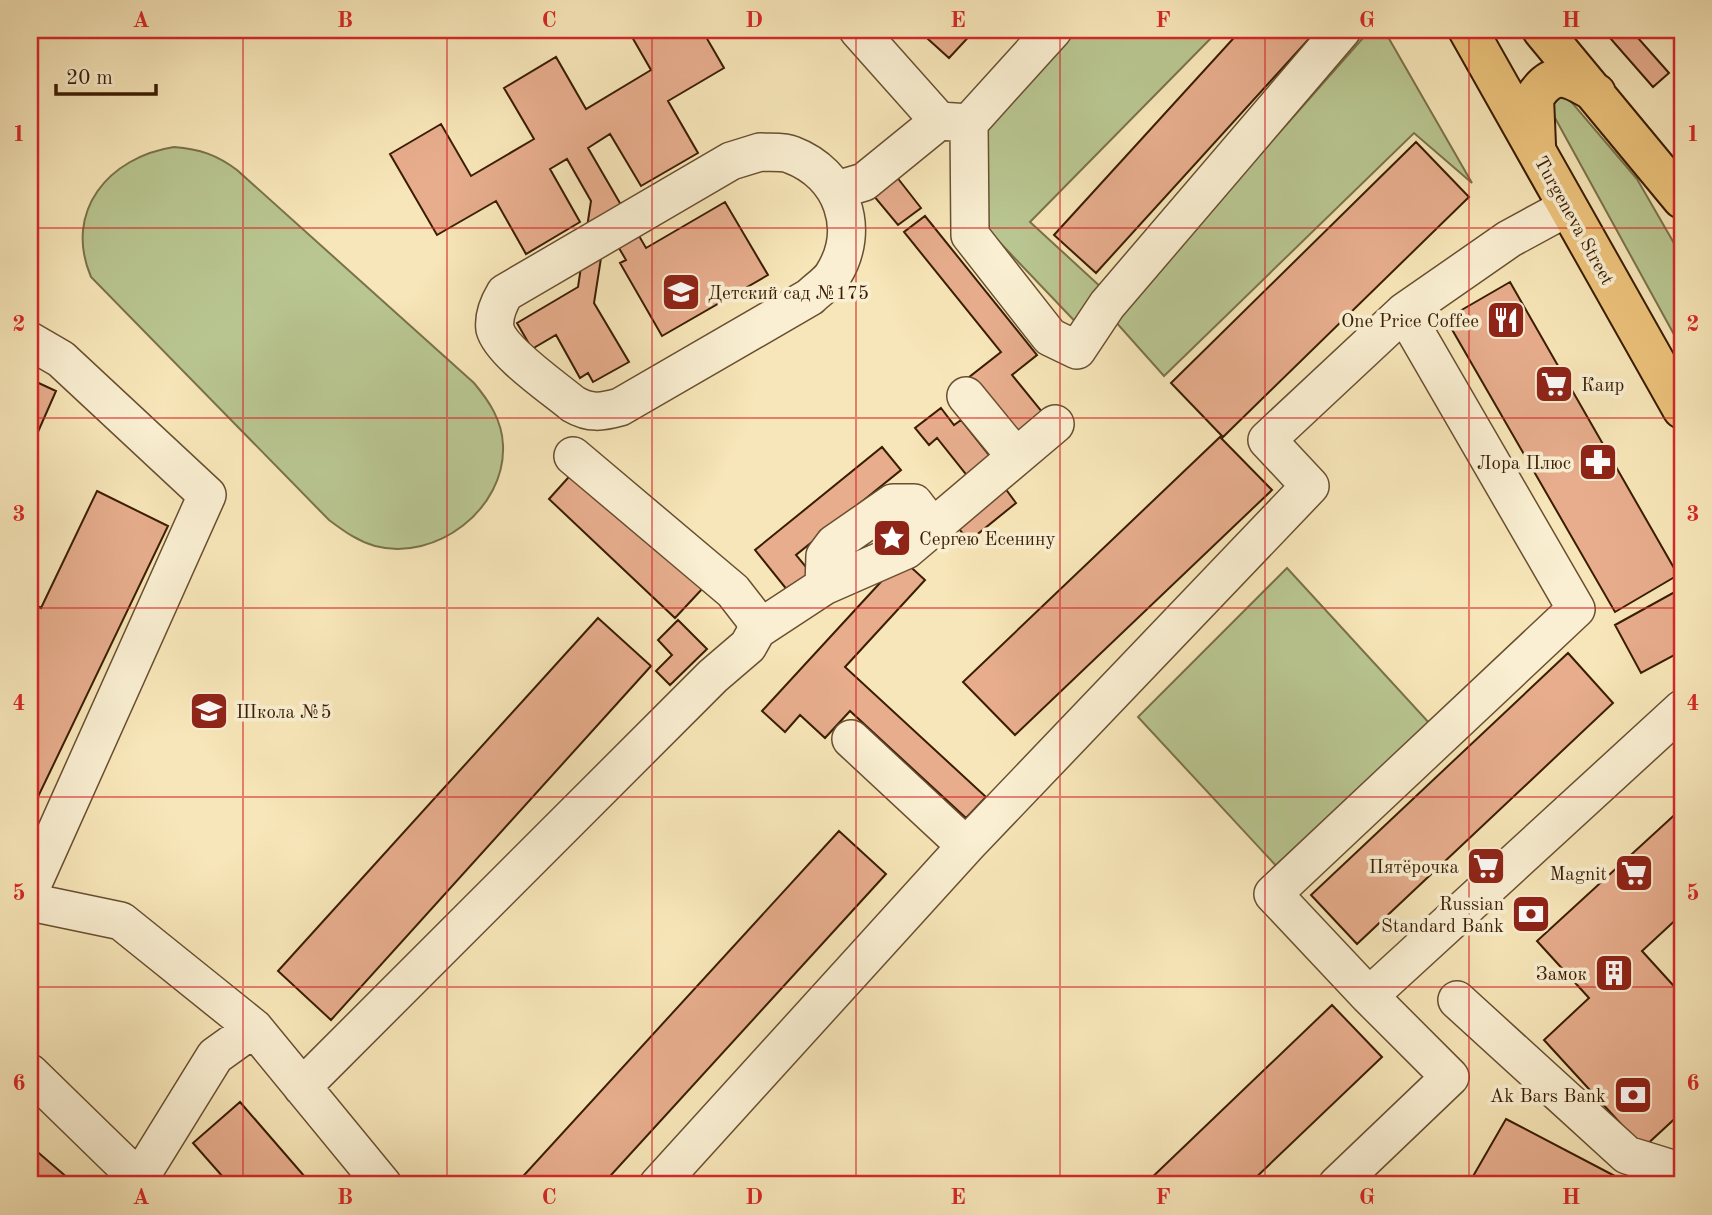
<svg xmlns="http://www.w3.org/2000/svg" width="1712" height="1215" viewBox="0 0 1712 1215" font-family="'Old Standard TT',serif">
<rect width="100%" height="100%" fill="#f7e6b9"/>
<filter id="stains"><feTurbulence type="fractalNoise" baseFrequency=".00286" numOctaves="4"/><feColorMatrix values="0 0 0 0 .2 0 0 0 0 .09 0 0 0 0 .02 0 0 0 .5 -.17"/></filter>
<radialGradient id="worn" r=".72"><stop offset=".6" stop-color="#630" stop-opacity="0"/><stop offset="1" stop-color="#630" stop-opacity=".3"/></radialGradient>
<!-- green -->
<path fill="#b9c691" stroke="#7a724a" stroke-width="2" d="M1074 30H1219L1030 222 1115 300 1086 333 985 227 977 142Z
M1370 30H1384L1472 183 1414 133 1164 376 1114 320Z
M1557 95 1569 99 1637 179 1682 257V349L1549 107Z
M174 147C200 149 217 155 237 170L474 383C489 401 502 420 503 445 506 509 436 562 375 546 357 541 344 531 329 520L91 277C63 211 109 157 174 147Z
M1287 568 1431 725 1280 870 1138 717Z"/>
<!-- building -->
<path fill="#e7ad8d" stroke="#3a1d03" stroke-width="2" d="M628 30H702L724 68 668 101 698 153 641 186 610 134 588 148 646 248 725 202 768 275 662 336 620 263 626 260 606 226 594 303 629 362 593 382 588 373 580 378 556 335 532 349 517 323 578 287 591 201 567 159 550 169 580 222 526 254 496 201 437 235 390 154 441 124 471 176 534 139 504 88 556 57 586 109 651 70Z
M918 30H975L949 58Z
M1241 30H1317L1096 273 1054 235Z
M1603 30H1631L1669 73 1653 87Z
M1416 142 1469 197 1223 437 1171 383Z
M896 176 921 208 898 225 873 195Z
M925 216 1037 355 1012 375 1043 413 1015 435 968 378 1001 352 904 232Z
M1510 282 1678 575 1615 612 1446 319Z
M30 379 56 391 30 450Z
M941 408 954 425 961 420 996 464 973 483 937 438 929 445 915 428Z
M1220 437 1272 490 1015 735 963 682Z
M882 447 901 470 796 555 811 573 788 591 755 550Z
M576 469 703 588 675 618 549 499Z
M1002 484 1016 503 969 541 954 523Z
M97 491 168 526 36 801 30 798V602L41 608Z
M902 559 925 580 845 667 986 797 966 818 850 711 825 738 800 715 785 732 762 711Z
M1682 588V651L1641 673 1615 625Z
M598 618 651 666 331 1020 278 971Z
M678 620 707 649 670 685 656 671 672 655 658 640Z
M1568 653 1613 703 1357 944 1311 895Z
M1682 808V914L1642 951 1682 995V1112L1643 1148 1544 1040 1589 998 1537 941Z
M839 831 886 874 602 1185H515Z
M1332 1005 1382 1057 1248 1185H1144Z
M240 1102 312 1185H230L193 1143Z
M1506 1119 1632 1185H1468Z
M33 1148 69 1179 63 1185H30V1151Z"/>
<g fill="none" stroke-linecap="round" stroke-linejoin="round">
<!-- minor casing -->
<g stroke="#694f30" stroke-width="40">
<path id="minor" d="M858 30 939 121 969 123
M1053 30 969 123 970 235 1050 337 1077 350 1107 305 1342 30
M760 152C770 153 783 151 792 155 842 174 862 229 833 275 828 283 817 290 810 297L620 407C602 412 590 414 573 404 554 388 501 352 495 329 493 316 499 303 505 293L731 161Z
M837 190 864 182 939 121
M30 341 61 359 207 495 30 890
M966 396 1016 457
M824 586 825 556 834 544 893 503H914L933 528
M757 630 824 586 906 550 1055 424
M851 739 966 846
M30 902 121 921 254 1028
M1369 996 1273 894 1576 609 1404 312 1509 239 1568 207
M1457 1000 1627 1155 1682 1172
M30 1073 145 1185
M302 1087 713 676 748 646 757 630 754 618 733 591 573 456
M139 1179 215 1056 254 1028 383 1185
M658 1185 966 846 1310 486 1267 440 1404 312
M1337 1185 1450 1077 1369 996 1682 709"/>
</g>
<!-- major casing -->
<g stroke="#3a1d03" stroke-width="42">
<path id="major" d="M1468 30 1682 409
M1542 30 1682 199
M1536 145 1534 98C1554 67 1569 77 1596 93"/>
</g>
<!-- minor -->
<use href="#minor" stroke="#faefd2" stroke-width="37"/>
<!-- major -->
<use href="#major" stroke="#ecc37c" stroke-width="38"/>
</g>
<!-- grid -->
<path fill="none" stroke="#d62828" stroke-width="2" stroke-opacity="0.55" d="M243 30V1185M447 30V1185M652 30V1185M856 30V1185M1060 30V1185M1265 30V1185M1469 30V1185M30 228H1682M30 418H1682M30 608H1682M30 797H1682M30 987H1682"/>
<!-- icons -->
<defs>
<g id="school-square" transform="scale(2.0125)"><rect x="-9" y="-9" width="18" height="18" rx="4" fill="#8f2418" stroke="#faefd2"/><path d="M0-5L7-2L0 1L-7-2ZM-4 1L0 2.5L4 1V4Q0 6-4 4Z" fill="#fff"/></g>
<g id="restaurant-square" transform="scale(2.0125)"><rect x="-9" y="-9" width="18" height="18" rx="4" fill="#8f2418" stroke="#faefd2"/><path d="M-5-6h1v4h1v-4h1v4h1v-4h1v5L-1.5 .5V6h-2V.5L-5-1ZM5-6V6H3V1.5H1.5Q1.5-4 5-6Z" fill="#fff"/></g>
<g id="supermarket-square" transform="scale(2.0125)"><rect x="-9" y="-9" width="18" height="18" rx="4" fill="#8f2418" stroke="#faefd2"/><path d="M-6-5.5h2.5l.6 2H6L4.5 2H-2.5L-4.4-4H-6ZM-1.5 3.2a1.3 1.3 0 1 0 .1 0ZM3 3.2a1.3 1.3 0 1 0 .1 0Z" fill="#fff"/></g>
<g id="pharmacy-square" transform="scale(2.0125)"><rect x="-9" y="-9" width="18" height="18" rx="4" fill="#8f2418" stroke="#faefd2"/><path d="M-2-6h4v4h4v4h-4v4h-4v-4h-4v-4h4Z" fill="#fff"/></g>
<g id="sight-square" transform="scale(2.0125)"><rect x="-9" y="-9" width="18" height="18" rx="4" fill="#8f2418" stroke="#faefd2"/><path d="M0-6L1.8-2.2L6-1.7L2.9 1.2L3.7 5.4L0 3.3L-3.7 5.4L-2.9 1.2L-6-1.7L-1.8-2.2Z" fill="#fff"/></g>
<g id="bank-square" transform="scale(2.0125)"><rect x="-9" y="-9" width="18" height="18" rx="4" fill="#8f2418" stroke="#faefd2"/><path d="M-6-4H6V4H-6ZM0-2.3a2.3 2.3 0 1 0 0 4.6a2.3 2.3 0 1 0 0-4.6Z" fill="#fff"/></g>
<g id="building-square" transform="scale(2.0125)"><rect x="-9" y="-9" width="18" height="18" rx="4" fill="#8f2418" stroke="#faefd2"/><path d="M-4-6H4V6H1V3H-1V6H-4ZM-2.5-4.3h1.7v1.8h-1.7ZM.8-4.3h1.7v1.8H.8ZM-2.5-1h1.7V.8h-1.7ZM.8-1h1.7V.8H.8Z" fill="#fff"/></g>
</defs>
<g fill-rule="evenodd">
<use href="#school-square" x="681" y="292"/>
<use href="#restaurant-square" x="1506" y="320"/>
<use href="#supermarket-square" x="1554" y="384"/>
<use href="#pharmacy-square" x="1598" y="462"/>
<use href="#sight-square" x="892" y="538"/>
<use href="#school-square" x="209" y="711"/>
<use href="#supermarket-square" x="1486" y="866"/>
<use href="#supermarket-square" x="1634" y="873"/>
<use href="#bank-square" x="1531" y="914"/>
<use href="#building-square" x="1614" y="973"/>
<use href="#bank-square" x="1633" y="1095"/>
</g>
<g text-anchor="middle" stroke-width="7" stroke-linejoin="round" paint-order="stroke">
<!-- street labels -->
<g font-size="19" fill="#3a1d03" stroke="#faefd2">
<text transform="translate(1575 220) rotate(61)" y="7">Turgeneva Street</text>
</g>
<!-- poi labels -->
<g font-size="19" fill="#3a1d03" stroke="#faefd2" text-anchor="end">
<text x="708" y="299" text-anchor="start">Детский сад №175</text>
<text x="1479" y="327">One Price Coffee</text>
<text x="1581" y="391" text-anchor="start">Каир</text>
<text x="1571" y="469">Лора Плюс</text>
<text x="919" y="545" text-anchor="start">Сергею Есенину</text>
<text x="236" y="718" text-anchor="start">Школа №5</text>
<text x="1459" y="873">Пятёрочка</text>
<text x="1607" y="880">Magnit</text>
<text x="1504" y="910">Russian<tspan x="1504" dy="22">Standard Bank</tspan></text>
<text x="1587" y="980">Замок</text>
<text x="1606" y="1102">Ak Bars Bank</text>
</g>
</g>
<!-- margin -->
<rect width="1712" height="1215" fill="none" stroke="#f7e6b9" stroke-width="77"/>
<!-- scale -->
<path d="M56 84v10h100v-10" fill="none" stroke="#3a1d03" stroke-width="3.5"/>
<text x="66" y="84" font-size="21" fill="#3a1d03" stroke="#faefd2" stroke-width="5" paint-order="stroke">20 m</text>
<rect x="38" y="38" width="1636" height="1138" fill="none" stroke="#d62828" stroke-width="2.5"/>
<g font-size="23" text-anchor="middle" font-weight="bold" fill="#d62828">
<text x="141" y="27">A</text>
<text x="345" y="27">B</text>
<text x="549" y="27">C</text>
<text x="754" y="27">D</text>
<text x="958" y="27">E</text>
<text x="1163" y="27">F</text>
<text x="1367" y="27">G</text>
<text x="1571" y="27">H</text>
<text x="19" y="141">1</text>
<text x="1693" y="141">1</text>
<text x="19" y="331">2</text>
<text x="1693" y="331">2</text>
<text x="19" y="521">3</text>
<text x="1693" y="521">3</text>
<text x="19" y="710">4</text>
<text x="1693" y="710">4</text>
<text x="19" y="900">5</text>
<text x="1693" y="900">5</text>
<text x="19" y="1090">6</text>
<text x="1693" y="1090">6</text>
<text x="141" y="1204">A</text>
<text x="345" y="1204">B</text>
<text x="549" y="1204">C</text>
<text x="754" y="1204">D</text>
<text x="958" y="1204">E</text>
<text x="1163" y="1204">F</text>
<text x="1367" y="1204">G</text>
<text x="1571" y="1204">H</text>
</g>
<rect width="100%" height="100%" filter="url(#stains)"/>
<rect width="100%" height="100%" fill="url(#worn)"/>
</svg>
